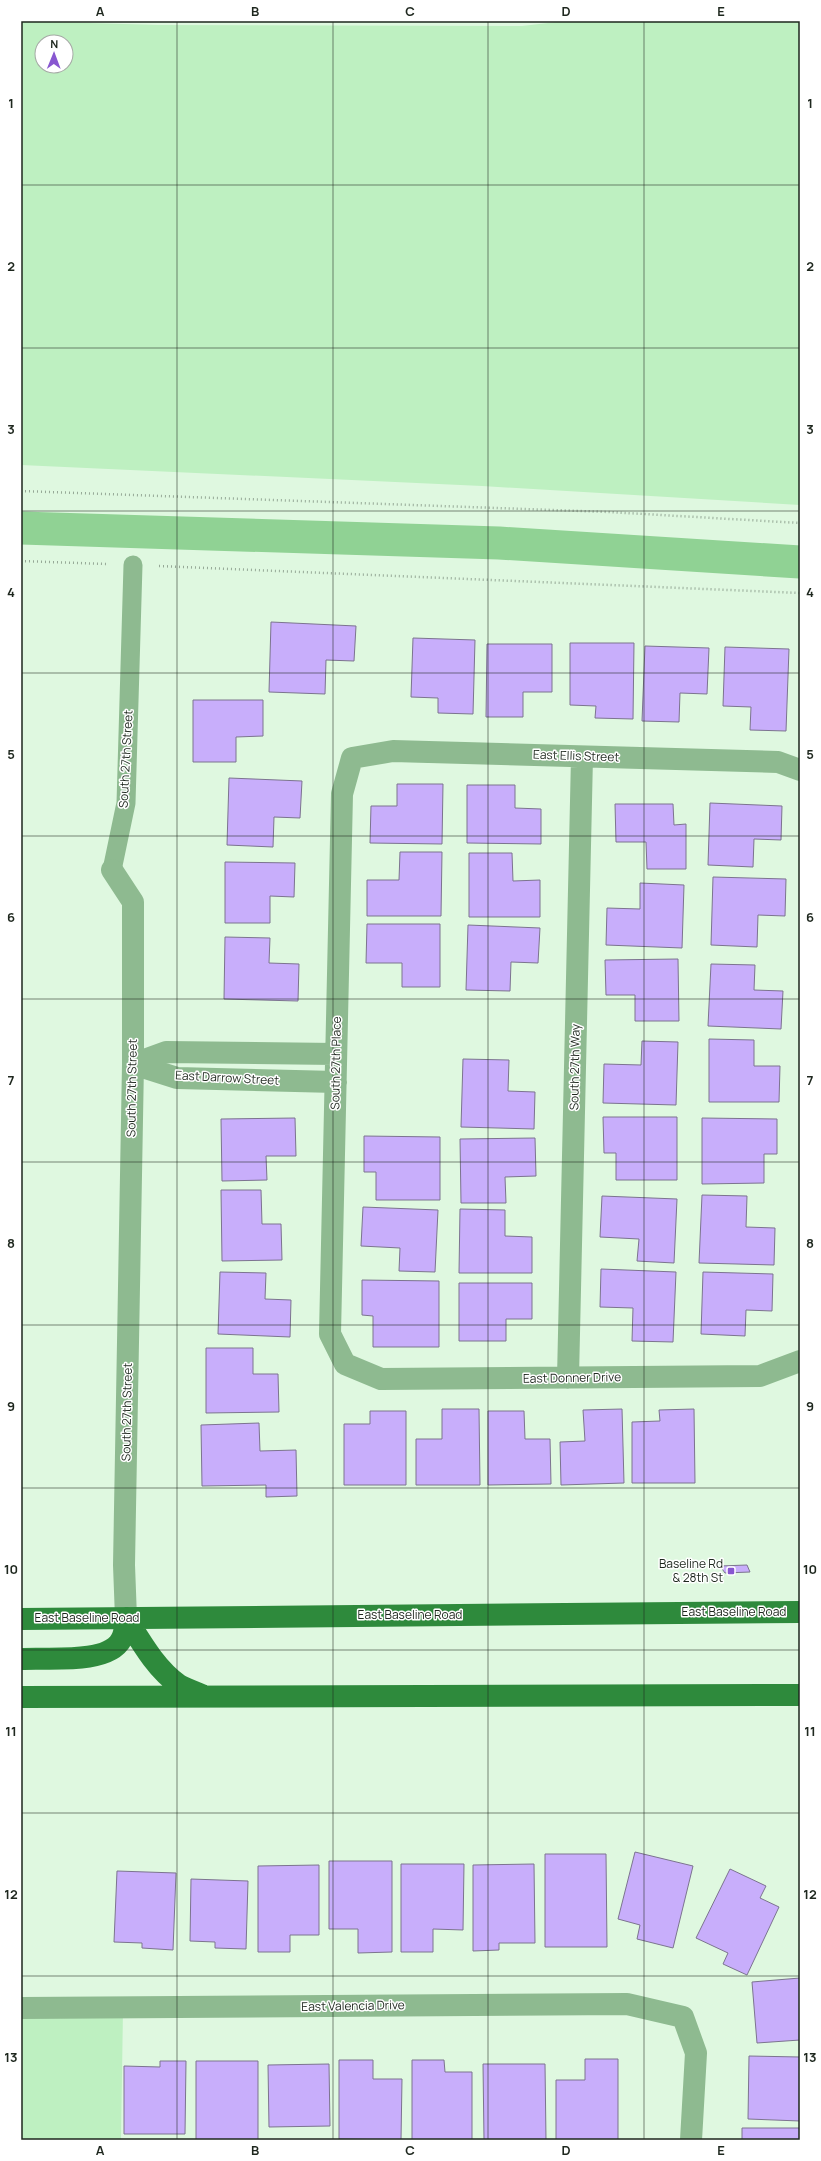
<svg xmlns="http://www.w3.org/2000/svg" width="821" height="2161" viewBox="0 0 821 2161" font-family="Manrope,sans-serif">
<rect width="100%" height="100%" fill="#dff8e0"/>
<!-- green -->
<path fill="#bef0c1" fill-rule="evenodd" d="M21 21 158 25 522 26 565 21H800V505L482 486 21 465ZM42 42H66V66H42Z
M21 2008 123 2009 121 2140H21Z"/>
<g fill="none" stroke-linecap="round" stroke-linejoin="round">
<!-- canal -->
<path stroke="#90d294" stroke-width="33" d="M21 528 499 543 800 562"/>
</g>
<!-- building -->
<path fill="#c8aefb" stroke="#7c748f" d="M271 622 356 626 354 661 326 660 325 694 269 692Z
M413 638 475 640 473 714 438 713V698L411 697Z
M570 643H634L633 719 595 718 596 706 570 705Z
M487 644H552V692H523V717H486Z
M645 646 709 648 707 694 680 693 679 722 642 721Z
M725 647 789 649 786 731 750 730 751 707 723 706Z
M193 700H263V736L236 737V762H193Z
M229 778 302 781 300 818 274 817 273 847 227 845Z
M397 784H443L442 844 370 843 371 806H397Z
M467 785H515V808L541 809V844L467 843Z
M710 803 782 806 781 840 754 839 753 867 708 865Z
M615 804H673L674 825 686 824V869H647L646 842H616Z
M400 852H442L441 916H367V880H399Z
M469 853H512L513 881 540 880V917H469Z
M225 862 295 863 294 897 270 896V923H225Z
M713 877 786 879 785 916 758 915 757 947 711 945Z
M640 883 684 885 682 948 606 945 607 908 640 909Z
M367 924H440V987H402V963H366Z
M468 925 540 928 538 963 511 962 510 991 466 990Z
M225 937 270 938 269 963 299 964 298 1001 224 999Z
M678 959 679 1021H635V995H606L605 960Z
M711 964 755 965 754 990 783 991 781 1029 708 1026Z
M709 1039 754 1040V1066H780L779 1102H709Z
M642 1041 678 1042 676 1105 603 1103 604 1064 641 1065Z
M463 1059 509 1060 508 1091 535 1092 534 1129 461 1127Z
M603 1117H677V1180H616V1153H604Z
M295 1118 296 1156H266L267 1180 222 1181 221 1119Z
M702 1118 777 1119V1154H764V1183L702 1184Z
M364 1136 440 1137V1200H376V1172H364Z
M535 1138 536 1176 505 1177 506 1203H461L460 1139Z
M221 1190H261L262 1224H281L282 1260 222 1261Z
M702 1195 747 1196 746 1227 775 1228 774 1265 699 1263Z
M602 1196 677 1199 674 1263 637 1261 639 1239 600 1237Z
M363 1207 438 1210 435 1272 399 1271 400 1248 361 1246Z
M460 1209 505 1210V1236L532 1237V1273H459Z
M601 1269 676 1272 673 1342 632 1341 633 1308 600 1307Z
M220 1272 266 1273 265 1299 291 1300 290 1337 218 1334Z
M703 1272 773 1274 772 1311 746 1310 745 1336 701 1334Z
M362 1280 439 1281V1347H373V1316L362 1315Z
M459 1283H532V1319H506V1341H459Z
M206 1348H253V1374H278L279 1412 206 1413Z
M442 1409H479L480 1485H416V1439H442Z
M622 1409 624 1483 561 1485 560 1442 585 1441 583 1410Z
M694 1409 695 1483H632V1422L660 1421 659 1410Z
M370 1411H406V1485H344V1424H370Z
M488 1411H524L525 1439H550L551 1484 488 1485Z
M259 1423 260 1451 296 1450 297 1496 266 1497V1485L202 1486 201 1425Z
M747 1565 750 1572 725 1573 720 1566Z
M635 1852 693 1866 673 1948 637 1939 640 1925 618 1919Z
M545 1854H606L607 1947H545Z
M329 1861H392V1952L358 1953V1929H329Z
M401 1864H464L463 1930 433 1929V1952H401Z
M534 1864 535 1943H499V1950L473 1951V1865Z
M319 1865V1935H290V1952H258V1866Z
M730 1869 766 1886 760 1898 779 1907 747 1975 723 1964 728 1953 696 1938Z
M117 1871 176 1873 173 1950 142 1948V1943L114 1942Z
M191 1879 248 1881 246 1949 215 1948V1942L190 1941Z
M800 1978V2040L757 2043 752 1982Z
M749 2056 800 2057V2121L748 2119Z
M585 2059H618V2140H556V2080H585Z
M339 2060H373V2079H402L401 2140 339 2139Z
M412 2060H444L445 2072H472V2140H412Z
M160 2061H186L185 2134H124V2066L160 2067Z
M196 2061H258V2140H196Z
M329 2064 330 2126 269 2127 268 2065Z
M483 2064H545L546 2140H484Z
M742 2128H800V2140H742Z"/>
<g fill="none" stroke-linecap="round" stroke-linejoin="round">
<!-- path -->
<path stroke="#95a896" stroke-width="2.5" stroke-dasharray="1 3" stroke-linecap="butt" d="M21 491 609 512 800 523
M21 561 106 564
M159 566 800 593"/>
<!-- service -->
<path stroke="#8eba90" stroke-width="19" d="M112 870 126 803 133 565"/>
<!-- minor -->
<path stroke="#8eba90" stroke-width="22" d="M800 770 778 762 393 751 352 758 342 794 330 1334 345 1364 381 1379 760 1376 800 1361
M112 870 133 902V1064L124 1565 126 1618
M133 1064 177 1078 336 1082
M133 1064 166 1052 336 1054
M568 1378 582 757
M21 2008 627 2004 683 2017 696 2053 691 2140"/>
<!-- primary -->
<path stroke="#2e8a3c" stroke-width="22" d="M126 1618C141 1642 156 1669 179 1685 186 1689 195 1692 202 1695
M21 1619 800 1612
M21 1659C46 1657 107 1665 121 1640 125 1634 125 1625 126 1618
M21 1697 800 1695"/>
</g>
<!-- grid -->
<path fill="none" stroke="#1e271e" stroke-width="1" stroke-opacity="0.55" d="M177 21V2140M333 21V2140M488 21V2140M644 21V2140M21 185H800M21 348H800M21 511H800M21 673H800M21 836H800M21 999H800M21 1162H800M21 1325H800M21 1488H800M21 1650H800M21 1813H800M21 1976H800"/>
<!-- markers -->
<rect fill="#8857d0" stroke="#fff" stroke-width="1.5" x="727" y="1567" width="8" height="8" rx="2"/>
<g text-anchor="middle" stroke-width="3" stroke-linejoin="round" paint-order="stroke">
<!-- street labels -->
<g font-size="12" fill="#1e271e" stroke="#fff">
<text transform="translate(576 756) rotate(2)" y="4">East Ellis Street</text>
<text transform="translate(126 759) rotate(-87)" y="4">South 27th Street</text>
<text transform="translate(336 1063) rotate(-89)" y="4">South 27th Place</text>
<text transform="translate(575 1067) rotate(-89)" y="4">South 27th Way</text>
<text transform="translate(227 1078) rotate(3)" y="4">East Darrow Street</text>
<text transform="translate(132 1088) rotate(-89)" y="4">South 27th Street</text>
<text transform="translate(572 1378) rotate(-1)" y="4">East Donner Drive</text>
<text transform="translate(127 1412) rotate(-89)" y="4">South 27th Street</text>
<text x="734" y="1616">East Baseline Road</text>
<text x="410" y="1619">East Baseline Road</text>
<text x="87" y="1622">East Baseline Road</text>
<text transform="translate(353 2006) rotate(-1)" y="4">East Valencia Drive</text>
</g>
<!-- poi labels -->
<g font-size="12" fill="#1e271e" stroke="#fff" text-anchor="end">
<text x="723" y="1568">Baseline Rd<tspan x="723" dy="14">&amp; 28th St</tspan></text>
</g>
</g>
<!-- border -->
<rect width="821" height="2161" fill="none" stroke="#ffffff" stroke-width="44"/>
<!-- north arrow -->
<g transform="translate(54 54) rotate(1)"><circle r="19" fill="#ffffff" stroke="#a5a9a5"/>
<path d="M0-3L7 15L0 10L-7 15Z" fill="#8857d0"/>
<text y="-6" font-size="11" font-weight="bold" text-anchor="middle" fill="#1e271e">N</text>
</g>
<rect x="22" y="22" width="777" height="2117" fill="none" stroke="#1e271e" stroke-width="1.5"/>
<g font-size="13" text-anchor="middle" font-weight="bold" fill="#1e271e">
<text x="100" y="16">A</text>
<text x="255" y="16">B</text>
<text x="410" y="16">C</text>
<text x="566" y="16">D</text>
<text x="721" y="16">E</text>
<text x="11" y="108">1</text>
<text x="810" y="108">1</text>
<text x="11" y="271">2</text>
<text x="810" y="271">2</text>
<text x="11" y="434">3</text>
<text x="810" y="434">3</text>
<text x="11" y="597">4</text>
<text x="810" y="597">4</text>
<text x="11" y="759">5</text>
<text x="810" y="759">5</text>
<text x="11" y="922">6</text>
<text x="810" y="922">6</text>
<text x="11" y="1085">7</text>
<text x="810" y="1085">7</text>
<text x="11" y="1248">8</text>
<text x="810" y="1248">8</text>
<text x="11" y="1411">9</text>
<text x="810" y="1411">9</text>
<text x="11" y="1574">10</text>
<text x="810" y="1574">10</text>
<text x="11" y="1736">11</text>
<text x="810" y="1736">11</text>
<text x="11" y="1899">12</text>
<text x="810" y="1899">12</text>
<text x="11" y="2062">13</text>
<text x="810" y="2062">13</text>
<text x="100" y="2155">A</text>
<text x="255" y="2155">B</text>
<text x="410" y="2155">C</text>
<text x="566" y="2155">D</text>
<text x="721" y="2155">E</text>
</g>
</svg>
